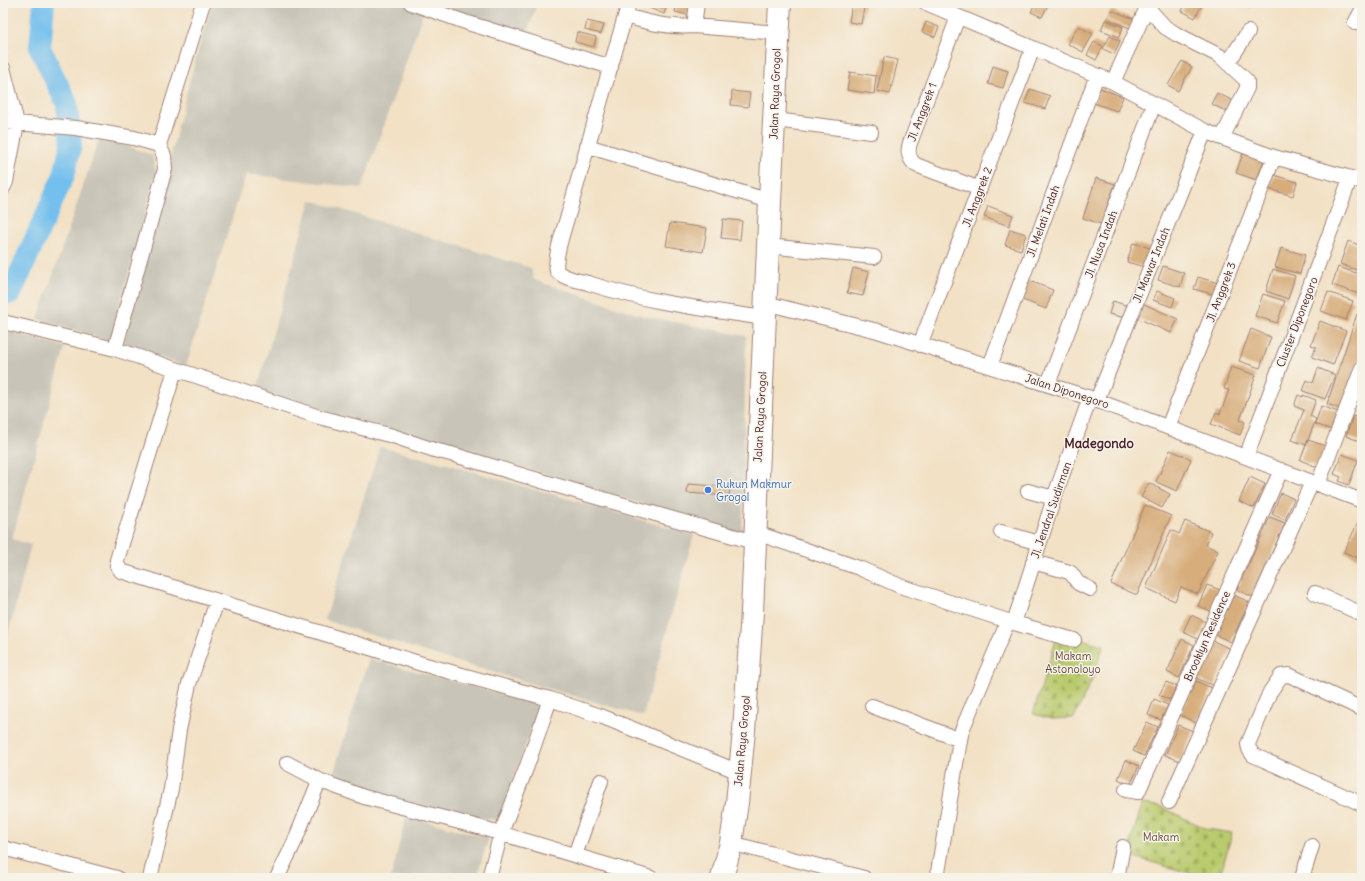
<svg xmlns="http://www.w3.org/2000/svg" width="1365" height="881" viewBox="0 0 1365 881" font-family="Delius,sans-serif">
<defs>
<pattern id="cemetery-stones" width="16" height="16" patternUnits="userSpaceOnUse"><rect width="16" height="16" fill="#bacb6e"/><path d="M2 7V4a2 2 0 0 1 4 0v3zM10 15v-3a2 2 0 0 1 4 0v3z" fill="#a1ae5f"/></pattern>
</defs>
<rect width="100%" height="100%" fill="#f7f3e8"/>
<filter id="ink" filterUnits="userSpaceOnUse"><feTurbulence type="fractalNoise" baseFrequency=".025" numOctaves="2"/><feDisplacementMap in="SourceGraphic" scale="8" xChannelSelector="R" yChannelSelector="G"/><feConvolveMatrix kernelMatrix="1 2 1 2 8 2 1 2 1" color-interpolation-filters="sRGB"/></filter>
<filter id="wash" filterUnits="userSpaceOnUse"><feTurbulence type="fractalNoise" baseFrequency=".012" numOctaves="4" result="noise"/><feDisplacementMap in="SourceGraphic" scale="16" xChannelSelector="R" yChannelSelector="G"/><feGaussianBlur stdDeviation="0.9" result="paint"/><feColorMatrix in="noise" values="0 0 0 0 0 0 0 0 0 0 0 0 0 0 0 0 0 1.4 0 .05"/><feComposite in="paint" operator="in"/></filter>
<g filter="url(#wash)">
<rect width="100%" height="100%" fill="#f2e1c5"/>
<!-- industrial -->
<path fill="#c8c4b8" d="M212 3H401L424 10 362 188 246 174 186 366 123 346 190 79Z
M429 3H537L525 41Z
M100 136 152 155 156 172 110 341 38 319Z
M311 200 531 268 534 280 643 316 746 336 742 536 583 485 437 442 321 410 256 393Z
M3 330 65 347 12 539 31 545 3 654Z
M380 447 450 465 694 535 643 716 454 661 325 620Z
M369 659 540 704 499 820 454 815 331 781Z
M406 816 489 838 476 878H391Z"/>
<!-- cemetery -->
<path fill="url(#cemetery-stones)" stroke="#82754c" d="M1058 633 1104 645 1092 680 1074 718 1052 719 1033 714Z
M1142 804 1159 806 1207 829 1232 833 1220 877 1202 878 1200 876 1127 855Z"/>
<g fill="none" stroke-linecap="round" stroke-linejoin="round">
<!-- river -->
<path stroke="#73bfed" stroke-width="22" d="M3 294 11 293 64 175 71 145 67 104 40 48 44 3"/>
</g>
<g id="blocks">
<!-- building -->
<path fill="#d7ad7c" d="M639 3H668L664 14 639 4Z
M677 3H691L688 15 675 12Z
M852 3H865L861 24 849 22Z
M1035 3H1044L1048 5 1042 17 1031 12Z
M1186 3H1198L1202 5 1195 18 1182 11Z
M1241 3H1253L1250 8Z
M1111 10 1134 19 1130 28 1107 19Z
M1105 20 1123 27 1119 37 1101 30Z
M587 21 604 25 601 34 585 30Z
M926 22 939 27 935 37 922 32Z
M1078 26 1093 34 1083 52 1068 44Z
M577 32 596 37 594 47 575 42Z
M1110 36 1120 41 1114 54 1103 49Z
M1094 42 1103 46 1096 60 1087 55Z
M884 57 898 60 890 94 877 91Z
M1182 61 1192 67 1178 91 1168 85Z
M993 66 1008 71 1003 88 988 84Z
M850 72 876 76 874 94 847 90Z
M1100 88 1123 97 1117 111 1094 103Z
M1030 89 1050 96 1045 109 1025 103Z
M732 91 750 93 748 107 731 105Z
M1217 93 1236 102 1230 113 1211 104Z
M1243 153 1264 160 1257 180 1236 173Z
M1274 175 1297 182 1293 196 1269 189Z
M1096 178 1115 184 1101 224 1083 218Z
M988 206 1013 215 1009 226 984 217Z
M723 219 742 221 740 240 721 238Z
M670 223 707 228 703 252 666 246Z
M1010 229 1026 234 1021 250 1005 245Z
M1348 241 1362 246V272L1340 264Z
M1133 243 1150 248 1144 267 1127 262Z
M1281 248 1305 255 1300 274 1275 267Z
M1163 266 1184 273 1180 287 1158 280Z
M1338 267 1362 275V295L1332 285Z
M853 268 869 272 863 296 847 293Z
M1273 269 1295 276 1288 299 1266 291Z
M1198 277 1218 283 1215 295 1194 289Z
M1027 280 1053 290 1046 309 1020 299Z
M1157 291 1175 298 1172 307 1153 300Z
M1328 292 1353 301 1346 320 1321 311Z
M1263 294 1285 301 1277 323 1255 316Z
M1113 301 1129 306 1125 318 1109 314Z
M1144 304 1178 319 1171 333 1137 318Z
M1357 314 1362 316V355L1344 410 1327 404Z
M1320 321 1346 331 1333 365 1312 357 1316 347 1311 345Z
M1251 329 1271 337 1260 368 1239 361Z
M1231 367 1256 375 1240 420 1245 422 1240 435 1211 424 1216 412 1220 414 1229 390 1224 389Z
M1318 368 1335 375 1325 399 1303 391 1307 380 1313 383Z
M1298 395 1303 397V395L1316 400 1310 416 1316 419 1306 445 1292 440 1304 410 1294 406Z
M1321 406 1341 413 1335 431 1315 424Z
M1353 416 1362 419V442L1346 436Z
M1308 440 1326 446 1317 467 1300 460Z
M1170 450 1191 459 1177 491 1156 482Z
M1342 454 1358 460 1349 485 1339 481 1341 477 1334 474Z
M1250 477 1265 484 1254 508 1239 501Z
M1149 483 1170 494 1162 508 1141 497Z
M688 484 730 487 729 496 687 493Z
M1281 493 1294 499 1285 520 1272 514Z
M1145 505 1171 516 1137 595 1111 584Z
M1270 517 1285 523 1253 597 1237 590Z
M1185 521 1211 532 1206 545 1218 551 1198 594 1181 587 1175 601 1146 588 1171 530 1179 534Z
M1358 522 1362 524V549L1358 558 1344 552Z
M1207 585 1220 590 1211 611 1198 606Z
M1234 595 1249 602 1231 642 1216 635Z
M1191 615 1206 622 1198 639 1183 632Z
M1182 639 1194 645 1179 678 1167 672Z
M1211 640 1231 649 1214 686 1194 677Z
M1196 681 1212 688 1196 723 1180 715Z
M1166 682 1176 686 1170 700 1159 695Z
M1154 699 1168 705 1161 720 1148 715Z
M1147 722 1158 727 1144 756 1133 751Z
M1178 725 1193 731 1180 761 1165 755Z
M1126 760 1139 766 1130 785 1118 779Z"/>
</g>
</g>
<g filter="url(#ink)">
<use href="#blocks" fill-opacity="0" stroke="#9e8078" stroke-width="1"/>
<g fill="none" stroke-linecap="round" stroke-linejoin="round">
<!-- street casing -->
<g stroke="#9e8078" stroke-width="16">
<path id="street" d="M411 3 468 23 611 67
M629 3C609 72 589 140 570 209 566 223 553 258 557 271 564 279 578 280 588 283 645 302 705 309 764 318
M697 3 694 26 778 33
M926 3 1113 82 1205 131 1222 138 1274 157 1362 181
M1147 7 1165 27 1176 34 1220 56 1247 81V88L1222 138
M626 16C649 23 670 28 694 26
M958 17 910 143C907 151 909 160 916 165L980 189
M1355 23 1362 10
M1228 63 1248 32
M3 68 17 123 6 182 3 188
M1113 82 1149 3
M775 120 871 132
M3 122 76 128 134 138 159 145
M587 146 770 201
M768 246 874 257
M765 303 878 331 1090 398 1362 501
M3 322 115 349 319 417 393 436 434 450 451 454 582 493 754 542
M920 345 1033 48
M115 349 165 169 164 156 159 145 203 3
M990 366 1097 75
M175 370 117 560V565L121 571 422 664 550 699 603 717 739 772
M1048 384 1154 104
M1097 400 1205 131
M1168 427 1274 157
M1246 457 1347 187
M1318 484 1362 368
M1028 491 1054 498
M754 532 859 568 900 586 1014 623 1074 640
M1001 532 1039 543
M1033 562 1066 571 1071 573 1078 583 1090 589
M1315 593 1362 614
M1014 623 1055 495 1090 398
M872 706 960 740
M1362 709 1289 675 1281 676 1270 692 1248 744 1249 749 1253 755 1362 804
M287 763 321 781 364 797 486 829 651 878
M1126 790 1138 792 1281 470
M1169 802 1312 482
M731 843 864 878
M3 848 117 878
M575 855 601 781
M150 878 171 789 179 730 189 684 217 601
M277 878 294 843 317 786 321 781
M489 878 501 833 527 766 550 699
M937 878 960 740 962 730 1008 621
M1117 878 1123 847
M1302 878 1312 846"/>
</g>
<!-- primary casing -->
<g stroke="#9e8078" stroke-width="24">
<path id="primary" d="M722 878 731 843 737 803 744 731 752 612 770 201 780 3"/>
</g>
<!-- street -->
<use href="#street" stroke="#fff" stroke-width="14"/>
<!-- primary -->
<use href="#primary" stroke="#fff" stroke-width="22"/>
</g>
</g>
<!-- markers -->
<circle fill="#3f7fe0" stroke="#f7f3e8" stroke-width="1.5" cx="708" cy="490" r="4"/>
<g text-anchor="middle" stroke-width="3" stroke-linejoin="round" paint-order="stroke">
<!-- street labels -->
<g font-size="11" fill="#4a1f2b" stroke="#f7f3e8">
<text transform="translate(775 94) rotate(-88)" y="4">Jalan Raya Grogol</text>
<text transform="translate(922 112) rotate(-69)" y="4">Jl. Anggrek 1</text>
<text transform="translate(977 197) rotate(-69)" y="4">Jl. Anggrek 2</text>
<text transform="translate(1043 221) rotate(-70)" y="4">Jl. Melati Indah</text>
<text transform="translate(1101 244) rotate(-69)" y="4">Jl. Nusa Indah</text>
<text transform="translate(1151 265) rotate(-68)" y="4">Jl. Mawar Indah</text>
<text transform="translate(1221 292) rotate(-69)" y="4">Jl. Anggrek 3</text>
<text transform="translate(1297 322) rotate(-69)" y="4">Cluster Diponegoro</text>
<text transform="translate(1067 391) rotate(18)" y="4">Jalan Diponegoro</text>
<text transform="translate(760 417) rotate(-87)" y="4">Jalan Raya Grogol</text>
<text transform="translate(1051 510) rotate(-71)" y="4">Jl. Jendral Sudirman</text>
<text transform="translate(1207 636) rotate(-66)" y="4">Brooklyn Residence</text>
<text transform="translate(742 741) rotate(-85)" y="4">Jalan Raya Grogol</text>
</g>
<!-- shop labels -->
<g font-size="11" fill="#366cbe" stroke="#f7f3e8" text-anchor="start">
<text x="716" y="488">Rukun Makmur<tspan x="716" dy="13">Grogol</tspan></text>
</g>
<!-- park labels -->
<g font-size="11" fill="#664a3c" stroke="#f7f3e8">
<text x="1073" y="660">Makam<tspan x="1073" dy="13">Astonoloyo</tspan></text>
<text x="1161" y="841">Makam</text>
</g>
<!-- quarter labels -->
<g font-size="13" font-weight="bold" fill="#4a1f2b" stroke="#f7f3e8">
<text x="1099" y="448">Madegondo</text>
</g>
</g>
<!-- margin -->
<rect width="1365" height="881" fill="none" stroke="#f7f3e8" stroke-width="16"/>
</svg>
